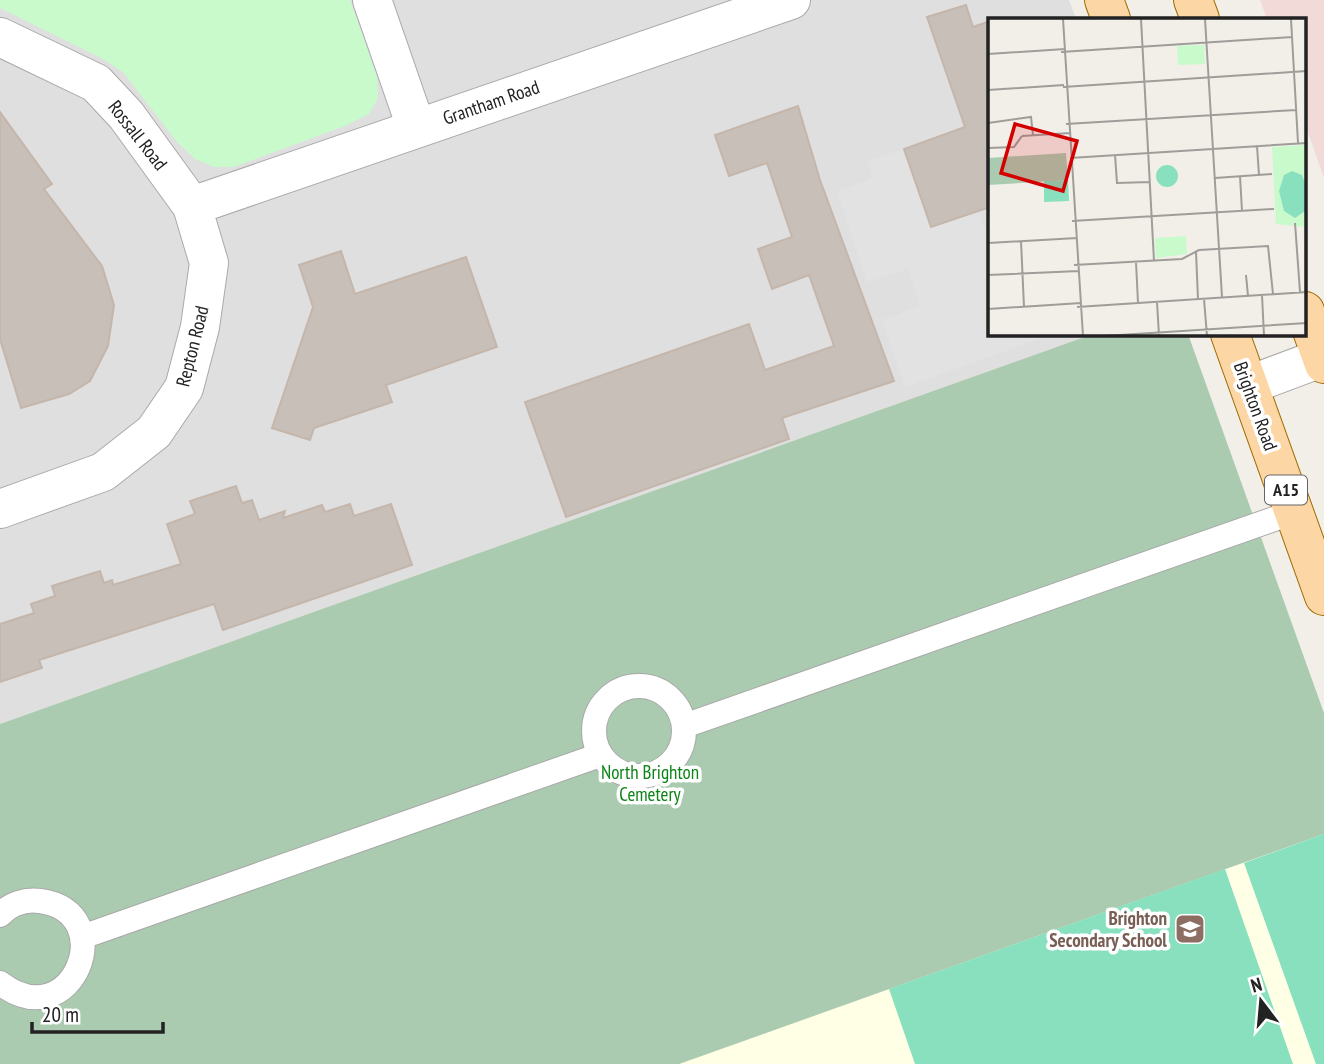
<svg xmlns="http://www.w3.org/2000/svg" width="1324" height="1064" viewBox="0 0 1324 1064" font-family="'PT Sans Narrow',sans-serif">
<rect width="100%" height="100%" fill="#f2efe9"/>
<!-- residential -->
<path fill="#e0dfdf" d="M0 0H1069L1076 19H990V334H1093L0 724Z"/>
<!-- commercial -->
<path fill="#f2dad9" d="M1260 0H1324V178L1305 124V19H1267Z"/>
<!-- education -->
<path fill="#ffffe5" d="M1324 834V1064H679L1225 869Z"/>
<!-- cemetery -->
<path fill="#aacbaf" d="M1093 334H1188L1324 713V834L679 1064H0V724Z"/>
<!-- park -->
<path fill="#c8facc" d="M0 0H350L377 77 378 98 369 114 345 126 234 167H214L195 159 177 142 124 73 105 60 0 8Z"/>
<!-- pitch -->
<path fill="#88e0be" d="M1324 834V1064H1316L1244 863Z
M1225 869 1293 1064H915L889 989Z"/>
<!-- parking -->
<path fill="#e2e2e2" d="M904 149 931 227 978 211 990 240V334H1053L905 387 882 320 920 306 908 269 867 282 837 191 873 178 867 161Z"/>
<!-- building -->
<path fill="#c7bfb8" stroke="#c4b6ab" stroke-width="2" d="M966 5 973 27 990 21V207L931 227 904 149 965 127 927 17Z
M798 106 820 180 894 381 782 418 789 439 566 517 525 402 749 324 765 370 834 346 809 275 772 289 758 249 792 237 767 163 729 176 715 135Z
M0 112 52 184 44 189 102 266 114 305 108 346 90 381 69 394 21 408 0 339Z
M341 251 355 294 466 257 497 347 386 385 392 402 314 428 310 440 272 428 313 307 299 265Z
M236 486 242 503 252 500 259 520 285 511 283 518 322 505 325 512 350 504 354 516 391 504 412 565 223 630 214 604 39 660 42 668 0 682V624L34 613 31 604 55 596 52 586 100 571 104 583 112 580 113 585 181 564 167 524 195 514 190 501Z"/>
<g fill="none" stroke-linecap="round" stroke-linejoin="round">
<!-- service casing -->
<g stroke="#a9a9a9" stroke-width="26">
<path id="service" d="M594 731a45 45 0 1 1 90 0a45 45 0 1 1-90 0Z
M684 726 1294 512
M0 915C10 904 25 899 40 901 122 912 73 1039 0 983
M82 937 600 755"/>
</g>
<!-- minor casing -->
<g stroke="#a9a9a9" stroke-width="40">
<path id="minor" d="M372 0 416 127
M0 37 96 83 126 115 192 206 209 263 200 327 184 388 154 432 103 472 0 509
M192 206 791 0
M1249 385 1324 357"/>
</g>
<!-- primary casing -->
<g stroke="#a06b00" stroke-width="40">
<path id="primary" d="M1104 0 1111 19
M1193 0 1200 19
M1305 311 1324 364
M1230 334 1324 596"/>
</g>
<!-- service -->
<use href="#service" stroke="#fff" stroke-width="24"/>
<!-- minor -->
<use href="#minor" stroke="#fff" stroke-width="38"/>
<!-- primary -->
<use href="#primary" stroke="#fcd6a4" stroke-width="38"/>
</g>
<!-- icons -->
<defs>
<g id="school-square" transform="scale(1.575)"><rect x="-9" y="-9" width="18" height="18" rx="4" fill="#8d6e63" stroke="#fff"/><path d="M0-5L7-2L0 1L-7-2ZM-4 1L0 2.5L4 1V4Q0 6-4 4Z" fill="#fff"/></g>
</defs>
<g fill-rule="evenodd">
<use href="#school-square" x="1190" y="929"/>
</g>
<g text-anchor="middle" stroke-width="7" stroke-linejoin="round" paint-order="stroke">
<!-- shield labels -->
<rect fill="#fff" stroke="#646464" stroke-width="2" x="1265" y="475.5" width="42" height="29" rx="5"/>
<g font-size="18" font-weight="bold" fill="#222">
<text x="1286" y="496">A15</text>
</g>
<!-- street labels -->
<g font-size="19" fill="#222" stroke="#fff">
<text transform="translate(491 102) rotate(-19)" y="7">Grantham Road</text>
<text transform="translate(138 135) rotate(52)" y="7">Rossall Road</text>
<text transform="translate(192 346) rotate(-76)" y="7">Repton Road</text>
<text transform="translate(1256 406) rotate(70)" y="7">Brighton Road</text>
</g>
<!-- park labels -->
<g font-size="19" fill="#0c8416" stroke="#fff">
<text x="650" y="779">North Brighton<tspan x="650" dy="22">Cemetery</tspan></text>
</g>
<!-- education labels -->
<g font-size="19" font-weight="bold" fill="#785e54" stroke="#fff" text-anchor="end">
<text x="1167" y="925">Brighton<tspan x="1167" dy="22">Secondary School</tspan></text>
</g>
</g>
<!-- overview -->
<g transform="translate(988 18)">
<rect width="318" height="318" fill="#f2efe9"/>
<path d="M78 135 80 162 0 167V140Z" fill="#aacbaf"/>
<path d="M216 27 217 46 190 47 189 28ZM318 127V209L288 206 284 129ZM198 218 199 236 168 240 167 220Z" fill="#c8facc"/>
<path d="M168 158a11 11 0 1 1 22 0a11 11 0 1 1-22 0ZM304 153 314 157 318 168 317 193 307 200 296 193 291 173 296 157ZM80 162 81 183 56 184V163Z" fill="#88e0be"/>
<path fill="none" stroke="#9f9d99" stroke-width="2" d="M75 1 95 318M153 1 166 243M217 1 234 279M303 1 310 125M73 34 304 19M0 36 77 31M75 69 319 53M0 72 76 67M0 105 43 99 45 117M78 106 308 92M34 118 82 115M269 128 271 157M0 130 26 129 34 118M127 137 129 165 162 164M82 140 319 125M252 158 254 193M227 160 284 156M84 203 286 191M307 205 312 274M33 223 36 289M0 225 89 220M208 234 210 281M148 244 150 285M86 247 194 241 211 232 280 228 285 276M0 257 91 253M258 257 260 278M274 277 276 318M216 281 219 318M169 284 171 318M89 289 319 274M0 291 93 285M116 318 319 305"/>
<path fill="#d40000" fill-opacity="0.15" stroke="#d40000" stroke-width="3.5" d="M27 106 89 123 75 173 13 155Z"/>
<rect width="318" height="318" fill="none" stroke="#222" stroke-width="3.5"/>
</g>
<!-- north arrow -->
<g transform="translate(1261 1001) rotate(344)" stroke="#ffffff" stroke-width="5" paint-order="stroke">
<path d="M0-5L12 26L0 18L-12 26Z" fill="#222222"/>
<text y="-10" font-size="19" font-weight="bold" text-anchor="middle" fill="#222222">N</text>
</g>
<!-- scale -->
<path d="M32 1022v10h131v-10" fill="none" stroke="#222222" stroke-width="3.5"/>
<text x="42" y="1022" font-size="21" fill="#222222" stroke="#ffffff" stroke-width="5" paint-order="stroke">20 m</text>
</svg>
